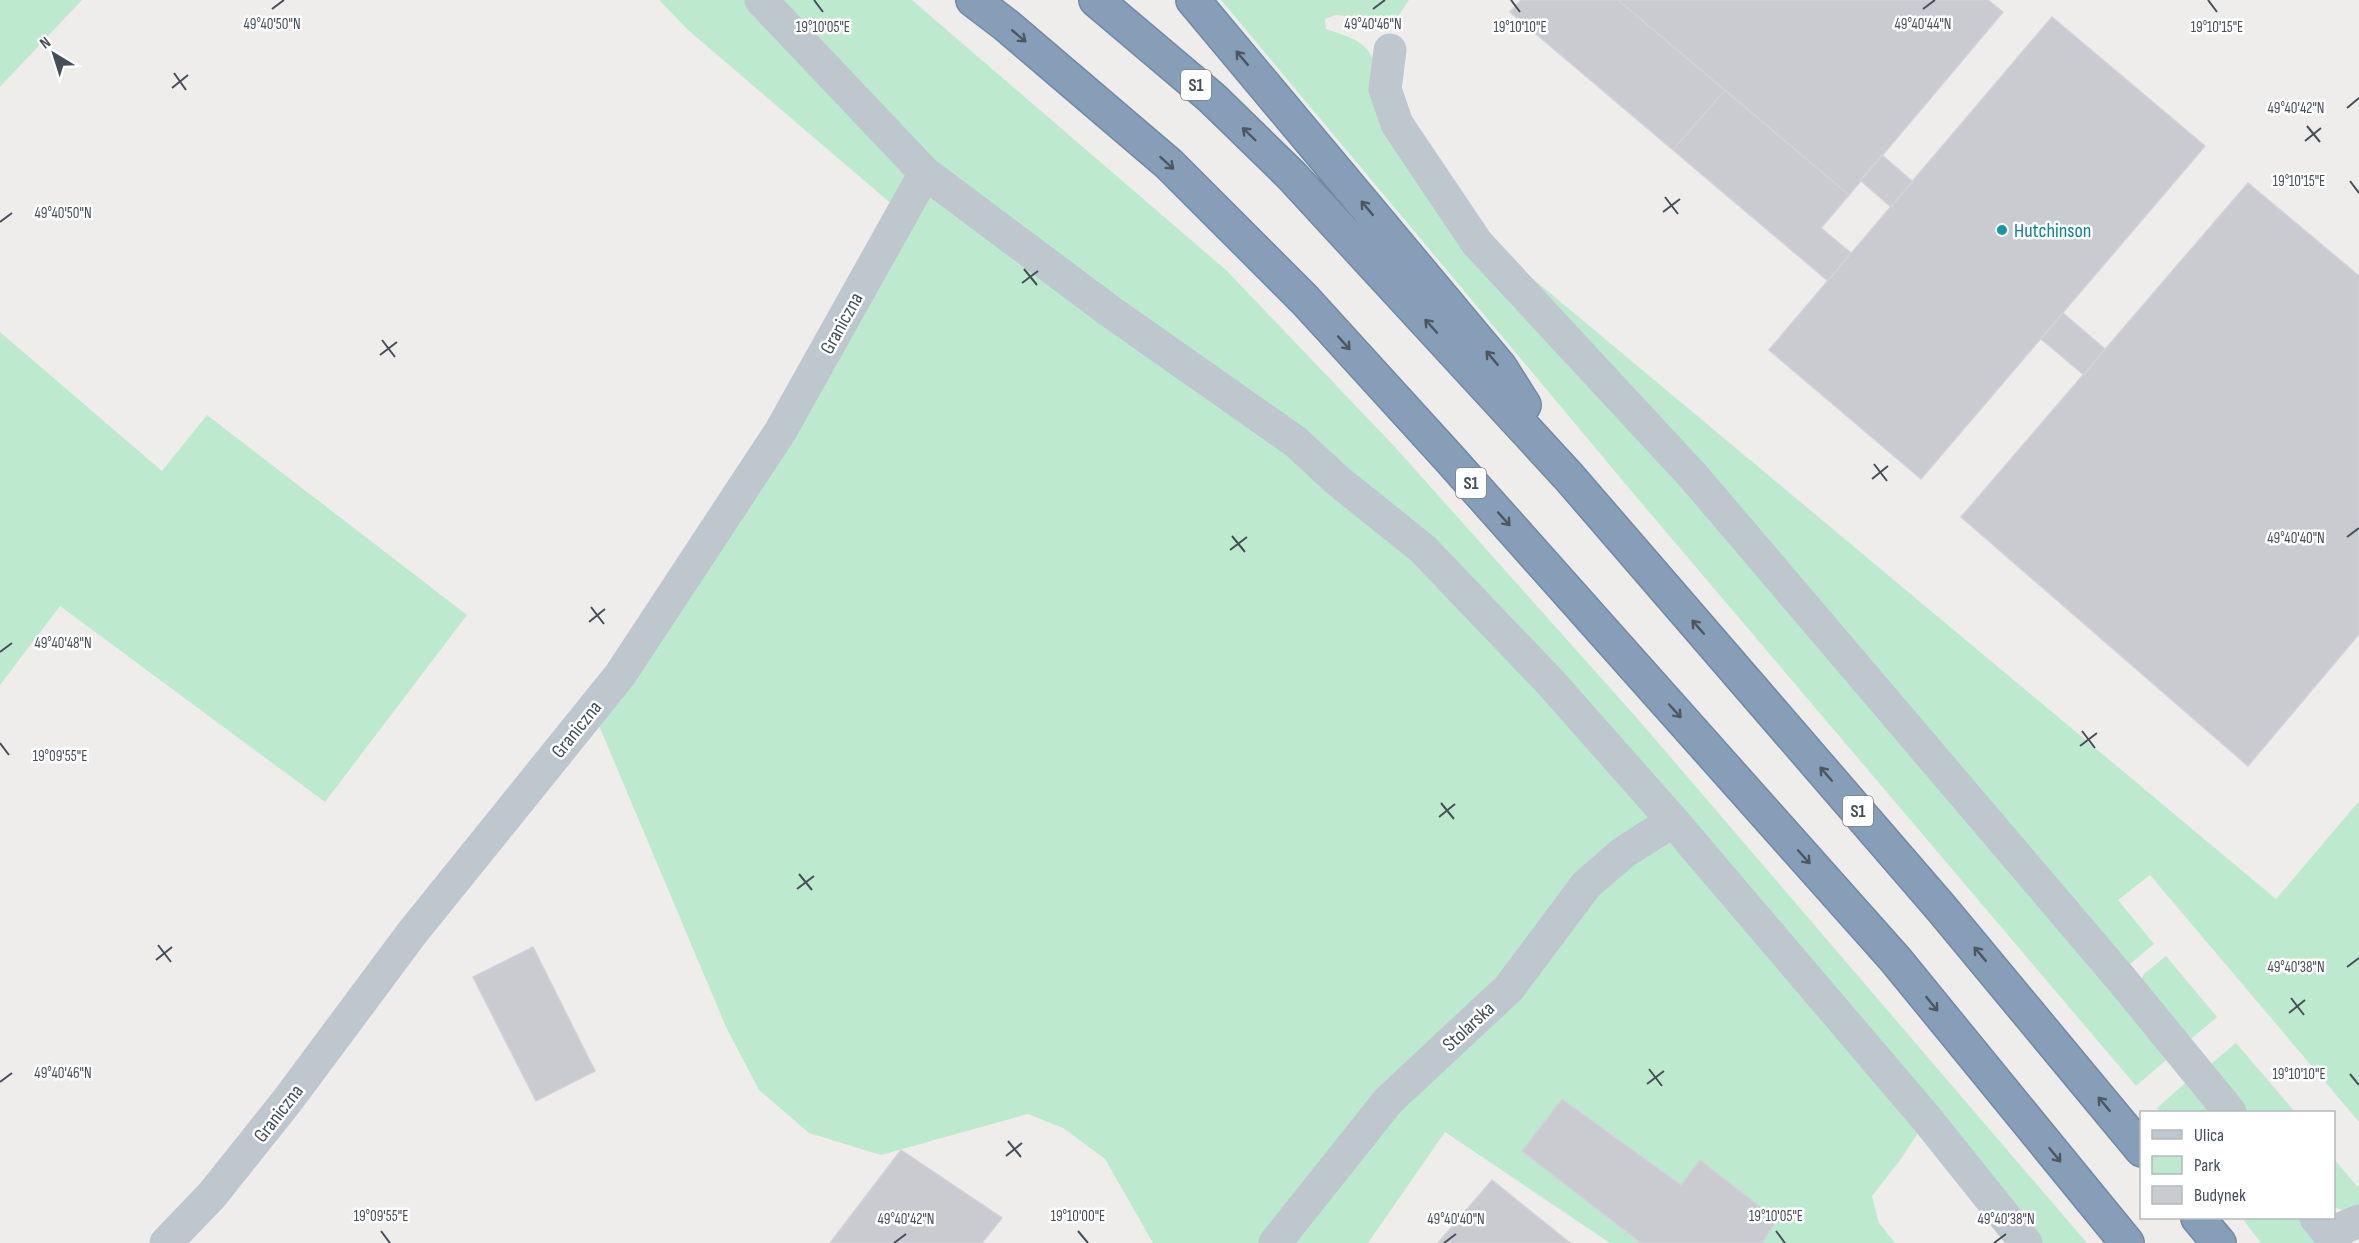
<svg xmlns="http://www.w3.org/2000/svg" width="2359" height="1243" viewBox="0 0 2359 1243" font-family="'Sofia Sans Condensed',sans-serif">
<rect width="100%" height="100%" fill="#efecec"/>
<!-- green -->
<path fill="#bdeacf" d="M0 0H82L0 87Z
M659 0H912L1226 270 1395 447 1643 725 2087 1243H2026L1927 1119 1901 1159 1872 1196 1879 1223 1895 1243H1610L1445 1132 1368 1243H1153L1105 1159 1063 1128 1028 1114 881 1155 809 1133 759 1090 726 1027 592 709 902 213 687 29Z
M1221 0H1409L1395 21 1336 15 1325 19 1326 29C1377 45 1373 51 1380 101L1689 484 2173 1054 2136 1086 1633 493Z
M1489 242 2276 899 2359 801V1122L2150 875 2118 900 2154 944 2124 969Z
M0 332 162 471 207 415 467 615 325 802 60 606 0 685Z
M2166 956 2217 1017 2185 1044 2141 980 2144 974Z
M2236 1043 2295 1112H2243L2206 1068Z
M2192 1077 2220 1112H2160L2157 1108Z
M2334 1159 2357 1186 2359 1185V1207L2344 1211 2334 1207Z
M2242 1218H2304L2324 1243H2261Z"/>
<!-- building -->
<path fill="#cacbd1" stroke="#d1d2d8" stroke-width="1.5" d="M1521 0H1618L1725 90 1673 150 1510 12Z
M1618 0H1988L2003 12 1849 195Z
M2052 17 2205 146 1921 479 1769 350Z
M1725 90 1849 195 1821 228 1851 253 1828 281 1673 150Z
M1882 155 1913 182 1891 207 1860 180Z
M2248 183 2359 276V634L2248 766 1961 517Z
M2063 313 2105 349 2084 375 2041 339Z
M533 947 595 1071 536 1101 473 977Z
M1562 1099 1681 1185 1700 1160 1777 1220 1762 1243H1641L1522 1151Z
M901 1150 1002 1218 982 1243H830Z
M1492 1180 1570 1243H1438Z"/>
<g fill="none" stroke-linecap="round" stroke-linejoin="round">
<!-- highway casing -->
<g stroke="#7289a4" stroke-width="36">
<path id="highway" d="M973 0 1006 25 1169 164 1305 300 1448 457 1895 959 2127 1243
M1096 0 1212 98 1291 175 1569 477 1942 909 2142 1150
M1193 0 1500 367 1524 405
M2198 1218 2219 1243"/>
</g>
<!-- minor -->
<path stroke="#bec6ce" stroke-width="33" d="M761 0 925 173 1111 312 1296 442 1337 480 1423 549 1552 684 1673 821 1926 1118 2026 1243
M1390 50 1385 89 1397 124 1477 243 1694 477 2122 980 2230 1112
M2316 1218 2336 1243
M2329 1234 2359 1221
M166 1243 212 1195 287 1101 412 933 620 675 780 432 925 173
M1275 1243 1388 1101 1509 988 1586 885 1624 852 1673 821"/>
<!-- highway -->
<use href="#highway" stroke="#879eb8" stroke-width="33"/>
</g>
<!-- one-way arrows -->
<defs><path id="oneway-shaft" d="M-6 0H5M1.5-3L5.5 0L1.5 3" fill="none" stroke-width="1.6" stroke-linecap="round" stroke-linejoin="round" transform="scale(1.5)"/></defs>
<g stroke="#4c5762">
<use href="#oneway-shaft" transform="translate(1019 36) rotate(40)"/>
<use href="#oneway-shaft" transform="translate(1242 58) rotate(-130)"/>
<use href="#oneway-shaft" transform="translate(1249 134) rotate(-136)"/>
<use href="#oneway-shaft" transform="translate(1167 163) rotate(42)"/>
<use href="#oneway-shaft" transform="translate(1367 208) rotate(-130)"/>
<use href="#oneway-shaft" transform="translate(1431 326) rotate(-132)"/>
<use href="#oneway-shaft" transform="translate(1344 343) rotate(48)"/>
<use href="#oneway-shaft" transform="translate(1492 358) rotate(-130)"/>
<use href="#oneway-shaft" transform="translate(1504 519) rotate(48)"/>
<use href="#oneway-shaft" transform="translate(1698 627) rotate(-131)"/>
<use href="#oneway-shaft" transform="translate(1675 711) rotate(48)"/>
<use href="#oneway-shaft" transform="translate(1826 774) rotate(-131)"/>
<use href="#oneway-shaft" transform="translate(1804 857) rotate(48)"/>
<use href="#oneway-shaft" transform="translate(1980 954) rotate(-130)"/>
<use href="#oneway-shaft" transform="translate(1932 1004) rotate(51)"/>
<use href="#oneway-shaft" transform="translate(2104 1104) rotate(-130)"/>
<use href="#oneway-shaft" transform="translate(2055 1155) rotate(51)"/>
</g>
<!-- ticks -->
<path fill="none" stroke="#464f58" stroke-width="2" d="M814 0 823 12M1511 0 1520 12M2208 0 2217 12M272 9 284 0M1373 9 1385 0M1923 9 1935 0M174 73 186 90M172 88 188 75M2347 108 2359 98M2307 126 2320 142M2305 141 2321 128M2350 181 2359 193M1665 197 1678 214M1663 212 1680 199M0 222 12 213M1024 269 1037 285M1022 283 1038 271M382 340 395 357M380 355 397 342M1874 464 1887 481M1872 479 1888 466M1232 536 1245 552M2347 537 2359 528M1230 550 1247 537M591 607 604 624M589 622 605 609M0 652 12 643M2082 731 2095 748M0 743 9 755M2080 746 2097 733M1441 803 1454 819M1439 817 1455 804M799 874 812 890M797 889 814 876M158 945 171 962M156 960 172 947M2347 967 2359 958M2291 998 2304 1015M2289 1013 2305 1000M1649 1069 1662 1086M2350 1074 2359 1085M0 1082 12 1073M1647 1084 1664 1071M1008 1141 1021 1157M1006 1156 1022 1143M381 1231 390 1243M1078 1231 1088 1243M1776 1231 1785 1243M894 1243 906 1234M1444 1243 1456 1234M1994 1243 2006 1234"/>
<!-- markers -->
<circle fill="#0f9aa8" stroke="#fff" stroke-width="2" cx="2002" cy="230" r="6"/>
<g text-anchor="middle" stroke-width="5" stroke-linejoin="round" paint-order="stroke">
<!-- shield labels -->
<g fill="#fff" stroke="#7e848a" stroke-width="1.5">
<rect x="1181" y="70" width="30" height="30" rx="4.5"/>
<rect x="1456" y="468" width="30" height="30" rx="4.5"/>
<rect x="1843" y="796" width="30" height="30" rx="4.5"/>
</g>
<g font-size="18" font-weight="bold" fill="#464f58">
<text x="1196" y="91">S1</text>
<text x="1471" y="489">S1</text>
<text x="1858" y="817">S1</text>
</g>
<!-- culture labels -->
<g font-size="20" fill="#0d838f" stroke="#fff" text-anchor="start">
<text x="2014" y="237">Hutchinson</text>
</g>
<!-- street labels -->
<g font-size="20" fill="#464f58" stroke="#fff">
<text transform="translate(841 323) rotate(-61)" y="7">Graniczna</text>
<text transform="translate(576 729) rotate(-51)" y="7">Graniczna</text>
<text transform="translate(1468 1026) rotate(-43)" y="7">Stolarska</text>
<text transform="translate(278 1113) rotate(-52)" y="7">Graniczna</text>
</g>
</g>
<g font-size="15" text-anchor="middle" fill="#464f58" stroke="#fff" stroke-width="5" stroke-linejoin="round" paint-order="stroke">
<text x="272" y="29">49°40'50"N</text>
<text x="1373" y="29">49°40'46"N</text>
<text x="1923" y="29">49°40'44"N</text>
<text x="823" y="32">19°10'05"E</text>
<text x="2217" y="32">19°10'15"E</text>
<text x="1520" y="32">19°10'10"E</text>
<text x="2296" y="113">49°40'42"N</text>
<text x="2299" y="186">19°10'15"E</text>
<text x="63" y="218">49°40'50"N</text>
<text x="2296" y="543">49°40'40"N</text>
<text x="63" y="648">49°40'48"N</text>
<text x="60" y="761">19°09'55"E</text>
<text x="2296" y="972">49°40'38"N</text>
<text x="63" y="1078">49°40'46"N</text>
<text x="2299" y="1079">19°10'10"E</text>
<text x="381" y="1221">19°09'55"E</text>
<text x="1078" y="1221">19°10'00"E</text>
<text x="1776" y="1221">19°10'05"E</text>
<text x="906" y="1224">49°40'42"N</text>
<text x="1456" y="1224">49°40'40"N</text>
<text x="2006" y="1224">49°40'38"N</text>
</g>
<!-- legend -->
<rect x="2140" y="1111" width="195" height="108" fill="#ffffff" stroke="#b5b9bc" stroke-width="1.5"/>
<rect x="2152" y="1130" width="30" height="9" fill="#bec6ce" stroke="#b5b9bc" stroke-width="1.5"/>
<text x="2194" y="1141" font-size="18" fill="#464f58">Ulica</text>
<rect x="2152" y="1156" width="30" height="18" fill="#bdeacf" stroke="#b5b9bc" stroke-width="1.5"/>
<text x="2194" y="1171" font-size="18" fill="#464f58">Park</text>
<rect x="2152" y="1186" width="30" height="18" fill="#cacbd1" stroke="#b5b9bc" stroke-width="1.5"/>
<text x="2194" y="1201" font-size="18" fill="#464f58">Budynek</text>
<!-- north arrow -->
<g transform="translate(54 54) rotate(322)" stroke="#ffffff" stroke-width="4.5" paint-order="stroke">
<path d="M0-4.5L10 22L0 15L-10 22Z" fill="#464f58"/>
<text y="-9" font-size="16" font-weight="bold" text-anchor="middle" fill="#464f58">N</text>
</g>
</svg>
